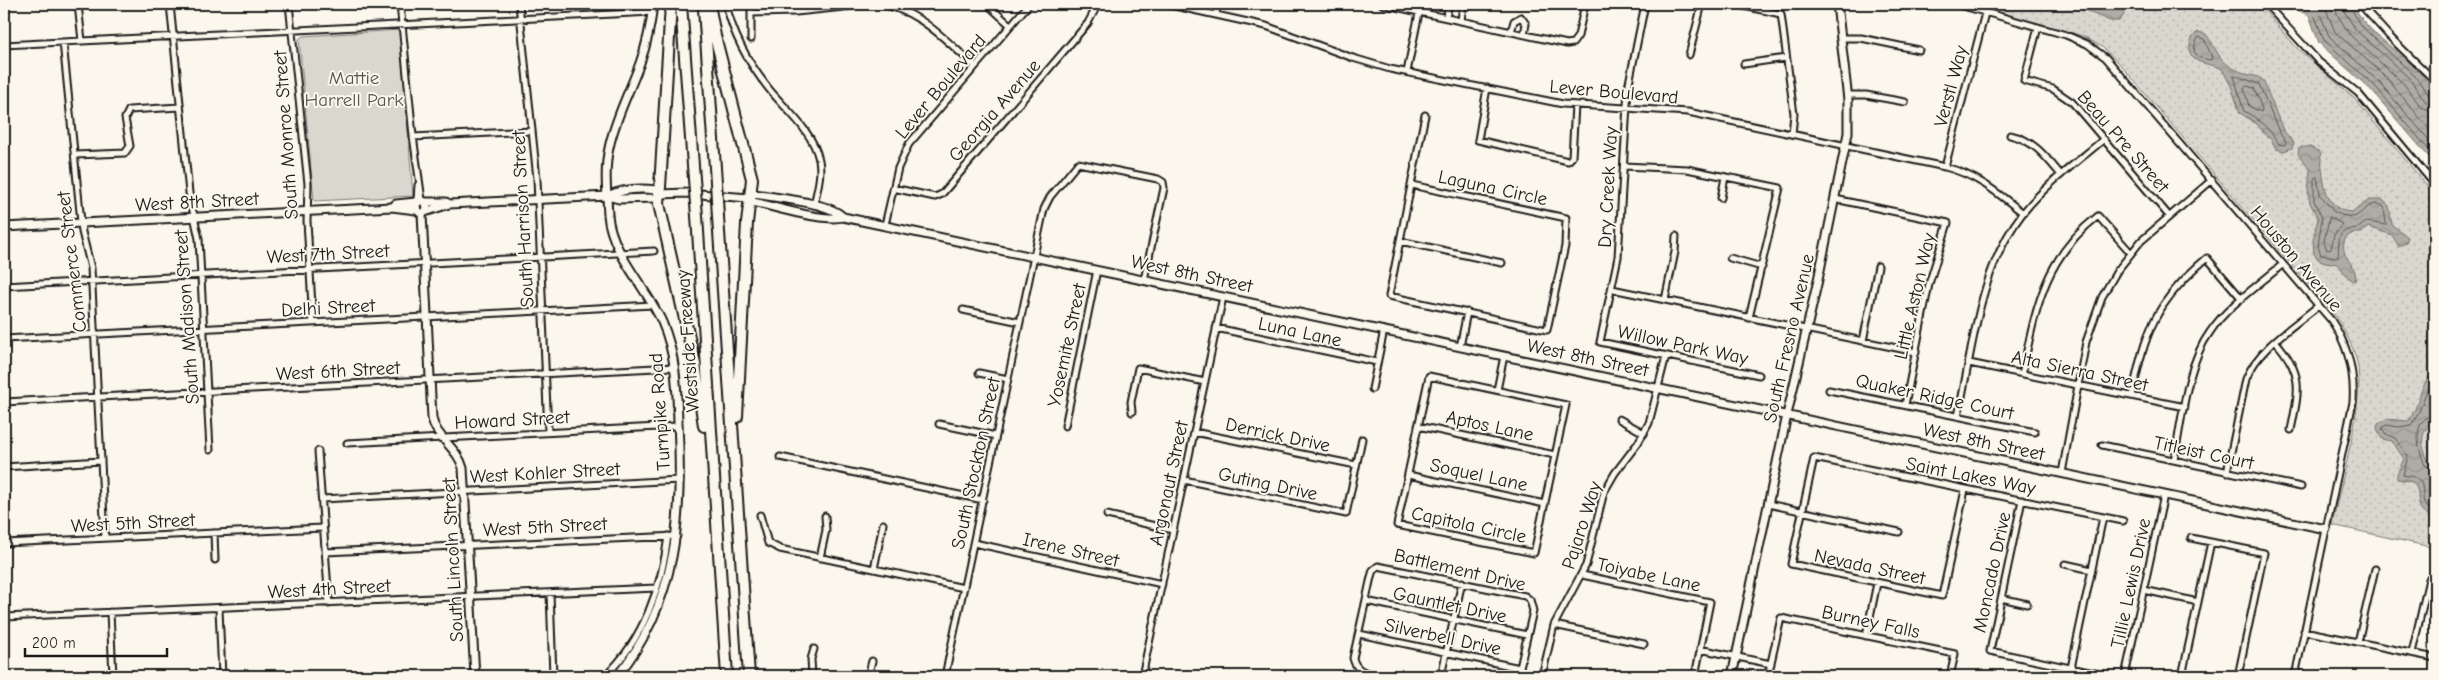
<svg xmlns="http://www.w3.org/2000/svg" width="2439" height="680" viewBox="0 0 2439 680" font-family="'Comic Neue',sans-serif">
<defs>
<pattern id="grass-dots" width="8" height="8" patternUnits="userSpaceOnUse" patternTransform="scale(1.25)"><rect width="8" height="8" fill="#dad7ce"/><path d="M2 2h.1M6 6h.1" fill="none" stroke="#bab8b0" stroke-width="1.8" stroke-linecap="round"/></pattern>
<pattern id="water-waves" width="16" height="10" patternUnits="userSpaceOnUse" patternTransform="scale(1.25)"><rect width="16" height="10" fill="#afaca5"/><path d="M0 5q4-4 8 0t8 0" fill="none" stroke="#96938d"/></pattern>
</defs>
<rect width="100%" height="100%" fill="#fbf7ec"/>
<filter id="ink" filterUnits="userSpaceOnUse"><feTurbulence type="fractalNoise" baseFrequency=".02" numOctaves="2"/><feDisplacementMap in="SourceGraphic" scale="10" xChannelSelector="R" yChannelSelector="G"/><feConvolveMatrix kernelMatrix="1 2 1 2 8 2 1 2 1" color-interpolation-filters="sRGB"/></filter>
<g filter="url(#ink)">
<!-- grass -->
<path fill="url(#grass-dots)" stroke="#7b7a75" d="M1971 4H2259L2298 49 2354 98 2435 195V548L2332 525C2340 485 2366 399 2357 362 2353 346 2345 331 2336 317L2119 63 2102 47 2083 36Z"/>
<!-- green -->
<path fill="#dad7ce" stroke="#7b7a75" d="M400 30 413 196 314 201 299 39 303 36Z"/>
<!-- water -->
<path fill="url(#water-waves)" stroke="#74726e" d="M2070 4H2122L2124 15 2119 21H2110L2089 12 2081 5Z
M2305 4H2353C2370 42 2418 57 2435 95 2439 105 2435 151 2435 164L2371 90 2319 43Z
M2198 32 2206 34C2220 54 2218 63 2244 73 2251 76 2257 75 2263 80L2283 130 2294 143 2292 148 2284 151 2276 149 2271 139 2267 137 2257 124 2240 113 2231 86 2222 69C2210 62 2187 66 2190 45 2191 39 2193 35 2198 32Z
M2301 147H2310L2320 152C2324 174 2321 212 2353 212L2369 200H2383L2389 206 2392 225 2408 237 2406 243 2399 247 2392 235 2368 227 2361 233H2353L2346 237C2336 258 2360 264 2355 281L2350 279 2337 264 2320 261 2314 254 2313 240 2318 218 2310 203 2308 192 2310 169 2298 154 2299 148Z
M2435 372V418C2419 434 2420 442 2429 463L2435 466V518C2409 509 2425 497 2413 482L2397 479V474L2404 459 2392 441 2382 439 2377 429 2378 424 2386 419 2408 421C2421 405 2416 388 2435 372Z"/>
<g fill="none" stroke-linecap="round" stroke-linejoin="round">
<!-- shore -->
<path stroke="#575653" stroke-width="1" d="M2310 4 2324 40 2375 86 2435 157
M2316 4 2329 36 2379 82 2435 147
M2324 4 2335 32 2385 76 2435 136
M2335 4 2337 14 2350 35 2404 84 2421 107 2435 112
M2343 4 2344 11 2356 30 2410 79 2426 102 2435 105
M2349 4 2360 25 2415 76 2430 97 2435 98
M2199 37 2204 39 2212 57 2211 60 2200 58 2194 52 2195 44Z
M2234 75 2259 84 2279 132 2286 142 2285 145 2279 144C2270 130 2260 119 2244 111Z
M2247 86 2254 88 2262 109 2261 112 2249 106 2244 89Z
M2317 177 2320 194 2333 211 2341 215 2354 217C2365 212 2371 198 2384 207L2386 225 2367 222C2363 223 2361 227 2357 228 2335 231 2340 239 2338 257L2321 255 2318 246 2322 218 2314 201V179Z
M2330 217 2342 224 2334 235 2331 249 2327 250 2324 242Z
M2435 379C2422 393 2423 411 2411 425L2399 427 2386 425 2382 428 2385 434 2395 438 2408 456 2403 475C2407 476 2412 476 2415 477 2431 485 2413 504 2435 512
M2435 415C2410 418 2418 450 2425 465L2435 470"/>
<!-- river -->
<path stroke="#afaca5" stroke-width="9" d="M2293 4 2306 10 2317 12"/>
<!-- minor casing -->
<g stroke="#1c1c1c" stroke-width="9">
<path id="minor" d="M78 4 82 41
M170 4 189 193 199 239 210 450
M289 4 308 184 307 221 313 323
M400 4 413 136 422 200
M519 4 537 179 548 432
M726 4C733 35 749 64 769 89 786 110 813 131 819 160 822 175 817 190 814 205
M876 4C917 7 946 41 975 66
M987 4 1010 25
M1166 4 1266 26 1353 58 1390 69 1563 104 1688 112 1945 167C1977 175 1998 193 2023 213
M1382 4 1567 44 1573 43 1578 36 1585 4
M1645 4 1628 88 1618 257 1600 342 1759 375
M1734 4 1781 14 1794 114 1792 134
M1956 4 2066 35 2087 44 2106 58 2331 320C2348 345 2355 371 2353 402L2295 676
M2266 4 2319 62 2358 93 2435 185
M2360 4 2390 37 2435 81
M751 13 796 12 873 4
M1216 14 1218 4
M1446 17 1449 4
M1461 21 1463 4
M2038 27 2024 81 2053 89 2072 102 2169 216
M1511 32 1514 21 1521 17 1526 24 1524 34
M1840 38H1861L1919 50
M751 39V4
M63 42 82 232 91 268 105 538
M4 45 652 12
M1689 55 1702 4
M1744 64 1786 58
M1407 72 1419 13
M1487 88 1478 140 1568 161 1572 157 1575 105
M1847 95H1866L1905 102
M2010 135C2034 140 2046 157 2061 175
M413 137 532 131
M75 155 125 153 130 146 125 118 129 110 180 107
M1624 166 1687 169 1780 188 1749 318
M1945 167 1985 13
M1412 185 1566 218 1565 246 1547 330 1389 296 1425 115
M893 188 935 197 942 194 1088 23 1098 4
M1721 198 1725 177
M1835 199 1948 223 1929 284 1905 405
M417 201 418 185
M885 225 898 168 909 144 1029 4
M1400 241 1502 263
M1730 258 1762 267
M4 286 654 251
M1612 289 1916 352
M1665 300 1675 252 1676 236
M963 310 1020 322
M1216 328 1377 362
M4 339 653 305
M1863 341 1878 266
M2276 342C2304 374 2299 390 2291 430
M1460 347 1467 312
M1969 363 2185 407
M979 373 1008 379
M2022 374C2036 309 2043 259 2098 216L2131 253
M1429 376 1566 405 1534 553 1397 525Z
M1372 389 1384 330
M1497 390 1504 356
M1829 390 2035 432
M2132 396C2145 332 2155 302 2207 258L2242 299
M4 402 675 367
M1132 412 1131 402 1138 368 1205 382
M1958 416C1973 348 1978 272 2022 214 2045 185 2076 163 2104 139
M1619 419 1644 433
M939 424 996 436
M1065 426 1097 270
M1418 426 1555 455
M1194 432 1356 465
M347 443 678 426
M2102 445 2301 487
M318 451 329 604
M780 457 983 500
M2174 460C2182 421 2186 365 2210 332 2228 305 2259 285 2283 264
M4 467 101 461
M2227 472 2246 379C2258 348 2294 326 2318 306
M2062 473 2086 342 2102 297 2117 271 2141 241 2212 180
M1408 475 1545 504
M1184 480 1346 514 1362 439
M1965 490 1942 596 1791 564 1814 458 2123 521
M322 499 680 480
M2022 500 1990 651 2108 676
M1768 504 1899 532
M760 515 768 543 780 549 964 588
M1107 515 1173 530
M214 533 215 560
M2191 538 2264 553 2238 676
M4 543 323 528
M974 543 1162 584
M325 552 677 536
M820 558 826 530 825 516
M2065 564 2092 570
M874 569 883 524
M1582 575 1710 602 1695 676
M2144 590 2198 602
M550 593 553 676
M2001 598 2027 604
M1366 601 1527 635
M219 609 222 676
M110 612 113 676
M4 617 656 588
M1554 625 1644 644
M2304 631 2435 658
M1359 634 1520 668
M1866 636 1877 583
M2358 642 2375 569
M1700 649 1771 664
M2412 653 2429 579
M2071 668 2103 517
M605 676C643 641 662 586 668 536
M812 676 811 659 814 649
M868 676 872 661
M945 676 1044 209 1050 197 1078 163 1158 179 1163 182 1164 188 1144 280
M1142 676 1223 297
M1385 676C1373 674 1356 674 1353 658L1371 577 1373 570 1378 566 1525 596 1530 600 1533 611 1518 676
M1441 676 1462 582
M1542 676 1554 625 1586 565 1604 492 1615 473 1638 443 1649 423 1666 356
M1768 676 1781 618 1955 654 1950 676
M2125 676 2164 495
M2182 676 2211 542"/>
</g>
<!-- tertiary casing -->
<g stroke="#1c1c1c" stroke-width="11">
<path id="tertiary" d="M608 196 619 199 655 198 659 194 687 193 749 198 753 202C776 207 823 222 843 217L2326 529
M749 198 755 194C776 198 829 202 843 217
M426 202H446L449 204
M392 207 396 204 416 202
M419 212 415 206 420 200 426 202 427 210
M422 213 432 418C435 437 458 448 463 468L475 676
M422 213 449 204 608 196C622 189 640 188 656 190L659 194
M4 227 392 207 416 210
M617 676C678 603 683 513 678 422 677 388 676 354 662 322 647 288 611 253 608 215 607 194 604 169 609 148 615 118 630 91 640 63 647 44 651 24 653 4
M1732 676 1787 415 1818 280 1848 133V100L1837 4"/>
</g>
<!-- secondary casing -->
<g stroke="#1c1c1c" stroke-width="11">
<path id="secondary" d="M4 229 7 227"/>
</g>
<!-- motorway casing -->
<g stroke="#1c1c1c" stroke-width="14">
<path id="motorway" d="M671 4 659 204 695 364 704 426
M681 4 694 179
M709 4 715 36 752 179 747 223 737 417
M704 9 716 182
M697 216 727 676
M718 217 749 676"/>
</g>
<!-- minor -->
<use href="#minor" stroke="#fbf7ec" stroke-width="5"/>
<!-- tertiary -->
<use href="#tertiary" stroke="#fbf7ec" stroke-width="7"/>
<!-- secondary -->
<use href="#secondary" stroke="#fbf7ec" stroke-width="8"/>
<!-- motorway -->
<use href="#motorway" stroke="#fbf7ec" stroke-width="10"/>
<!-- motorway-bridge casing -->
<g stroke="#1c1c1c" stroke-width="14" stroke-linecap="butt">
<path id="motorway-bridge" d="M694 179 697 216
M716 182 718 217"/>
</g>
<!-- motorway-bridge -->
<use href="#motorway-bridge" stroke="#fbf7ec" stroke-width="10"/>
</g>
</g>
<g text-anchor="middle" stroke-width="4" stroke-linejoin="round" paint-order="stroke">
<!-- park labels -->
<g font-size="19" fill="#555451" stroke="#fbf7ec">
<text x="354" y="84">Mattie<tspan x="354" dy="22">Harrell Park</tspan></text>
</g>
<!-- street labels -->
<g font-size="19" fill="#1c1c1c" stroke="#fbf7ec">
<text transform="translate(940 86) rotate(-50)" y="7">Lever Boulevard</text>
<text transform="translate(1950 86) rotate(-75)" y="7">Verstl Way</text>
<text transform="translate(1614 91) rotate(5)" y="7">Lever Boulevard</text>
<text transform="translate(994 110) rotate(-49)" y="7">Georgia Avenue</text>
<text transform="translate(285 135) rotate(-94)" y="7">South Monroe Street</text>
<text transform="translate(2124 141) rotate(49)" y="7">Beau Pre Street</text>
<text transform="translate(1493 187) rotate(12)" y="7">Laguna Circle</text>
<text transform="translate(1607 187) rotate(-87)" y="7">Dry Creek Way</text>
<text transform="translate(197 201) rotate(-3)" y="7">West 8th Street</text>
<text transform="translate(522 219) rotate(-93)" y="7">South Harrison Street</text>
<text transform="translate(328 253) rotate(-3)" y="7">West 7th Street</text>
<text transform="translate(2297 258) rotate(50)" y="7">Houston Avenue</text>
<text transform="translate(71 262) rotate(-97)" y="7">Commerce Street</text>
<text transform="translate(1192 273) rotate(12)" y="7">West 8th Street</text>
<text transform="translate(1914 296) rotate(-77)" y="7">Little Aston Way</text>
<text transform="translate(328 307) rotate(-3)" y="7">Delhi Street</text>
<text transform="translate(186 317) rotate(-94)" y="7">South Madison Street</text>
<text transform="translate(1300 331) rotate(12)" y="7">Luna Lane</text>
<text transform="translate(1788 338) rotate(-77)" y="7">South Fresno Avenue</text>
<text transform="translate(687 341) rotate(-94)" y="7">Westside Freeway</text>
<text transform="translate(1683 344) rotate(12)" y="7">Willow Park Way</text>
<text transform="translate(1066 345) rotate(-78)" y="7">Yosemite Street</text>
<text transform="translate(1588 357) rotate(12)" y="7">West 8th Street</text>
<text transform="translate(338 370) rotate(-3)" y="7">West 6th Street</text>
<text transform="translate(2080 370) rotate(12)" y="7">Alta Sierra Street</text>
<text transform="translate(1935 396) rotate(12)" y="7">Quaker Ridge Court</text>
<text transform="translate(659 412) rotate(-94)" y="7">Turnpike Road</text>
<text transform="translate(512 419) rotate(-3)" y="7">Howard Street</text>
<text transform="translate(1490 425) rotate(12)" y="7">Aptos Lane</text>
<text transform="translate(1278 434) rotate(12)" y="7">Derrick Drive</text>
<text transform="translate(1984 441) rotate(12)" y="7">West 8th Street</text>
<text transform="translate(2204 452) rotate(12)" y="7">Titleist Court</text>
<text transform="translate(975 463) rotate(-78)" y="7">South Stockton Street</text>
<text transform="translate(545 472) rotate(-3)" y="7">West Kohler Street</text>
<text transform="translate(1479 474) rotate(12)" y="7">Soquel Lane</text>
<text transform="translate(1971 475) rotate(11)" y="7">Saint Lakes Way</text>
<text transform="translate(1168 483) rotate(-78)" y="7">Argonaut Street</text>
<text transform="translate(1268 483) rotate(12)" y="7">Guting Drive</text>
<text transform="translate(133 522) rotate(-3)" y="7">West 5th Street</text>
<text transform="translate(1469 524) rotate(12)" y="7">Capitola Circle</text>
<text transform="translate(1581 525) rotate(-72)" y="7">Pajaro Way</text>
<text transform="translate(545 526) rotate(-3)" y="7">West 5th Street</text>
<text transform="translate(1071 549) rotate(13)" y="7">Irene Street</text>
<text transform="translate(452 560) rotate(-93)" y="7">South Lincoln Street</text>
<text transform="translate(1870 566) rotate(12)" y="7">Nevada Street</text>
<text transform="translate(1460 569) rotate(13)" y="7">Battlement Drive</text>
<text transform="translate(1991 572) rotate(-78)" y="7">Moncado Drive</text>
<text transform="translate(1649 574) rotate(12)" y="7">Toiyabe Lane</text>
<text transform="translate(2130 583) rotate(-78)" y="7">Tillie Lewis Drive</text>
<text transform="translate(329 588) rotate(-3)" y="7">West 4th Street</text>
<text transform="translate(1450 604) rotate(12)" y="7">Gauntlet Drive</text>
<text transform="translate(1871 621) rotate(12)" y="7">Burney Falls</text>
<text transform="translate(1443 636) rotate(12)" y="7">Silverbell Drive</text>
</g>
</g>
<!-- margin -->
<rect width="2439" height="680" fill="none" stroke="#fbf7ec" stroke-width="20"/>
<rect x="10" y="10" width="2419" height="660" fill="none" stroke="#1c1c1c" stroke-width="2" filter="url(#ink)"/>
<!-- scale -->
<path d="M25 648v8h142v-8" fill="none" stroke="#1c1c1c" stroke-width="2.5"/>
<text x="32" y="648" font-size="15" fill="#1c1c1c" stroke="#fbf7ec" stroke-width="4" paint-order="stroke">200 m</text>
</svg>
